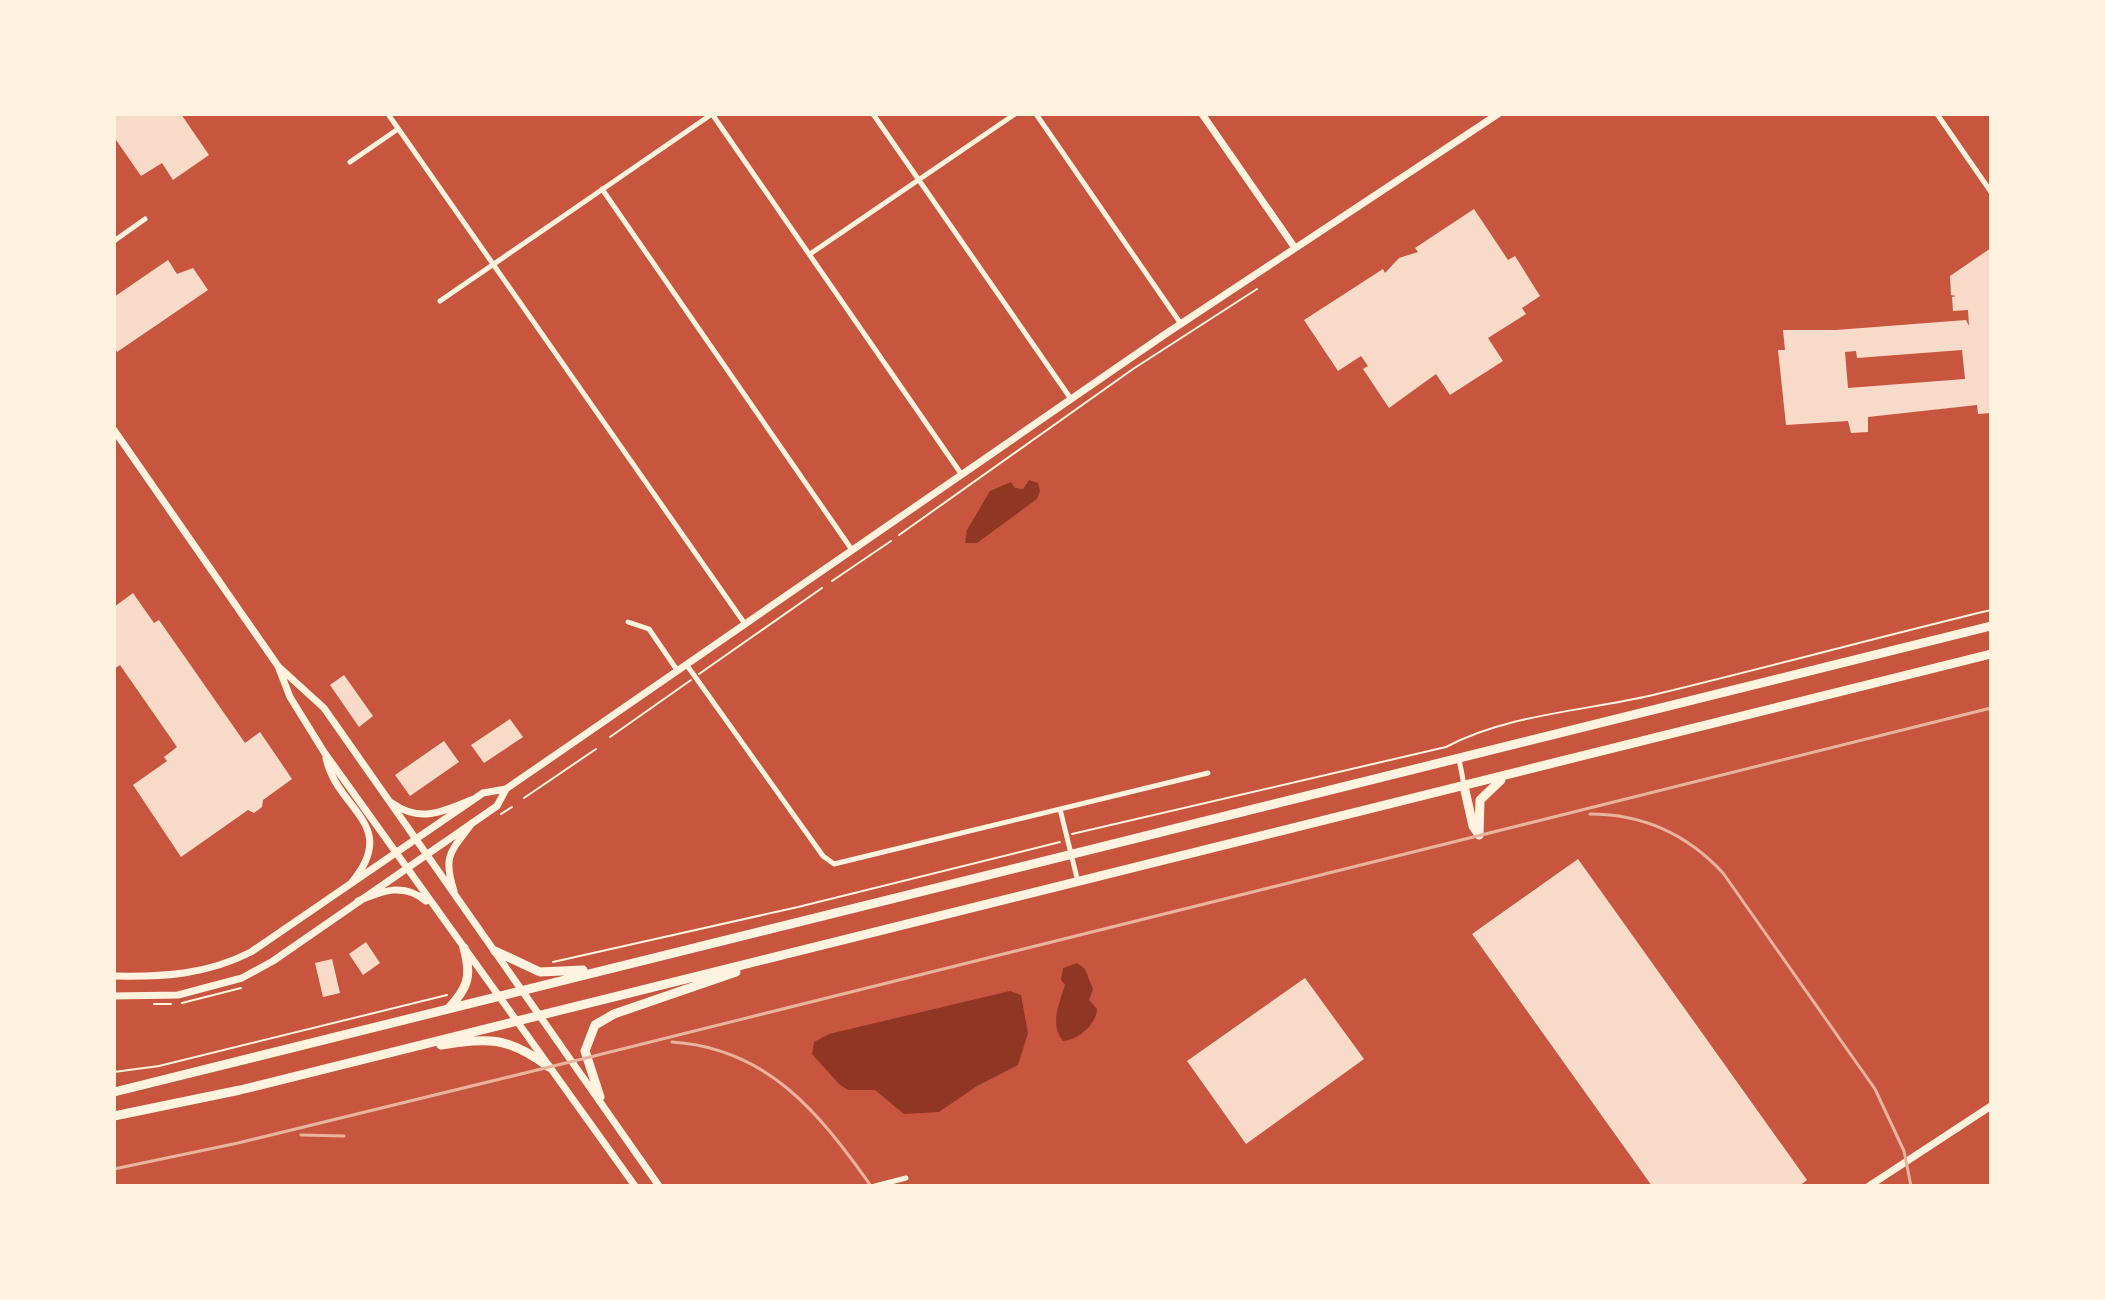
<svg xmlns="http://www.w3.org/2000/svg" width="2105" height="1300" viewBox="0 0 2105 1300" font-family="'Source Sans 3',sans-serif">
<rect width="100%" height="100%" fill="#c8553d"/>
<!-- water -->
<path fill="#8f3625" d="M1029 480 1038 483 1040 491 1037 499 977 543H965L967 530 990 491 1011 482 1015 488 1023 489Z
M1077 963 1085 969 1093 989 1089 1000 1097 1009C1096 1025 1078 1040 1063 1041 1049 1023 1060 1002 1065 985L1061 980 1063 968Z
M1010 991 1021 995 1028 1033 1018 1065 977 1086 939 1112 904 1114 875 1090H848L840 1085 812 1054 814 1042 829 1034Z"/>
<!-- building -->
<path fill="#f7dbc8" fill-rule="evenodd" d="M114 114H181L209 155 173 180 162 163 141 176 114 137Z
M1474 209 1508 260 1515 256 1540 296 1522 308 1526 314 1488 338 1503 361 1450 395 1436 374 1389 408 1363 369 1368 366 1361 356 1338 371 1304 320 1383 269 1385 273 1399 258 1418 252 1415 248Z
M1991 248V413L1978 414 1977 405 1868 417V432L1851 433 1848 421 1786 425 1778 350H1785L1783 330H1836L1966 320 1969 326 1968 310 1953 311 1952 297 1956 296 1951 295 1950 276ZM1962 350 1965 379 1848 388 1845 352 1856 351 1857 358Z
M168 260 177 274 193 268 208 290 117 352 114 347V297Z
M133 593 154 623 159 620 245 743 260 732 292 779 263 800 262 807 254 813 248 810 181 857 133 785 167 761 164 757 177 747 120 665 114 669V607Z
M344 675 373 716 359 727 330 685Z
M510 719 523 737 484 763 471 745Z
M444 741 459 762 410 796 395 775Z
M1578 859 1807 1180 1799 1186H1652L1472 934Z
M366 942 380 963 363 975 349 954Z
M332 959 340 993 323 997 315 963Z
M1305 978 1364 1059 1246 1144 1187 1061Z"/>
<g fill="none" stroke-linecap="round" stroke-linejoin="round">
<!-- path -->
<path stroke="#fff3e0" stroke-width="2" d="M899 535 1133 369 1257 289
M832 581 891 541
M699 674 822 588
M610 737 691 680
M524 798 596 749
M501 814 512 807
M1072 834 1446 747C1508 714 1585 711 1653 695 1766 668 1878 637 1991 610
M553 962 798 907 1060 842
M182 1003 241 988
M154 1004H171
M114 1072 159 1066 447 995"/>
<!-- minor -->
<path stroke="#fff3e0" stroke-width="5" d="M388 114 745 624
M873 114 1071 399
M1036 114 1181 324
M1937 114 1991 192
M350 162 398 129
M602 189 852 550
M114 241 145 219
M810 254 1015 114
M440 301 712 114 962 475
M628 622 649 629 677 670
M686 664 823 856 834 864 1208 773
M1459 759 1464 785
M1060 809 1078 882
M875 1186 906 1178"/>
<!-- tertiary -->
<path stroke="#fff3e0" stroke-width="7" d="M1202 114 1295 248
M114 976C163 977 206 975 251 952L483 793 506 789 1164 335 1498 114
M114 996 178 995 242 978 273 961 497 806 506 789
M1869 1186 1991 1106"/>
<!-- secondary -->
<path stroke="#fff3e0" stroke-width="7" d="M114 430 278 666 290 697 324 752 635 1186
M280 668 324 708 659 1186
M326 758C337 810 400 824 352 882
M392 803C420 823 442 812 471 800
M454 891C442 854 452 851 472 823
M358 901C382 891 404 882 426 901"/>
<!-- trunk -->
<path stroke="#fff3e0" stroke-width="9" d="M1464 786 1473 826 1479 835
M1479 835 1480 800 1501 780
M495 951 540 972 583 970
M448 1009C468 988 472 976 464 948
M441 1045C490 1038 507 1036 549 1067
M114 1092 1991 626
M600 1097 585 1051 595 1025 614 1014 736 972
M114 1116 240 1090 1991 654"/>
<!-- rail -->
<path stroke="#e9b49f" stroke-width="3" d="M1590 814C1643 814 1687 834 1723 873L1875 1089 1904 1151 1911 1186
M672 1042C768 1048 820 1114 871 1186
M301 1135 344 1136
M114 1169 238 1143 574 1061 1991 708"/>
</g>
<!-- border -->
<rect width="2105" height="1300" fill="none" stroke="#fff3e0" stroke-width="232"/>
</svg>
